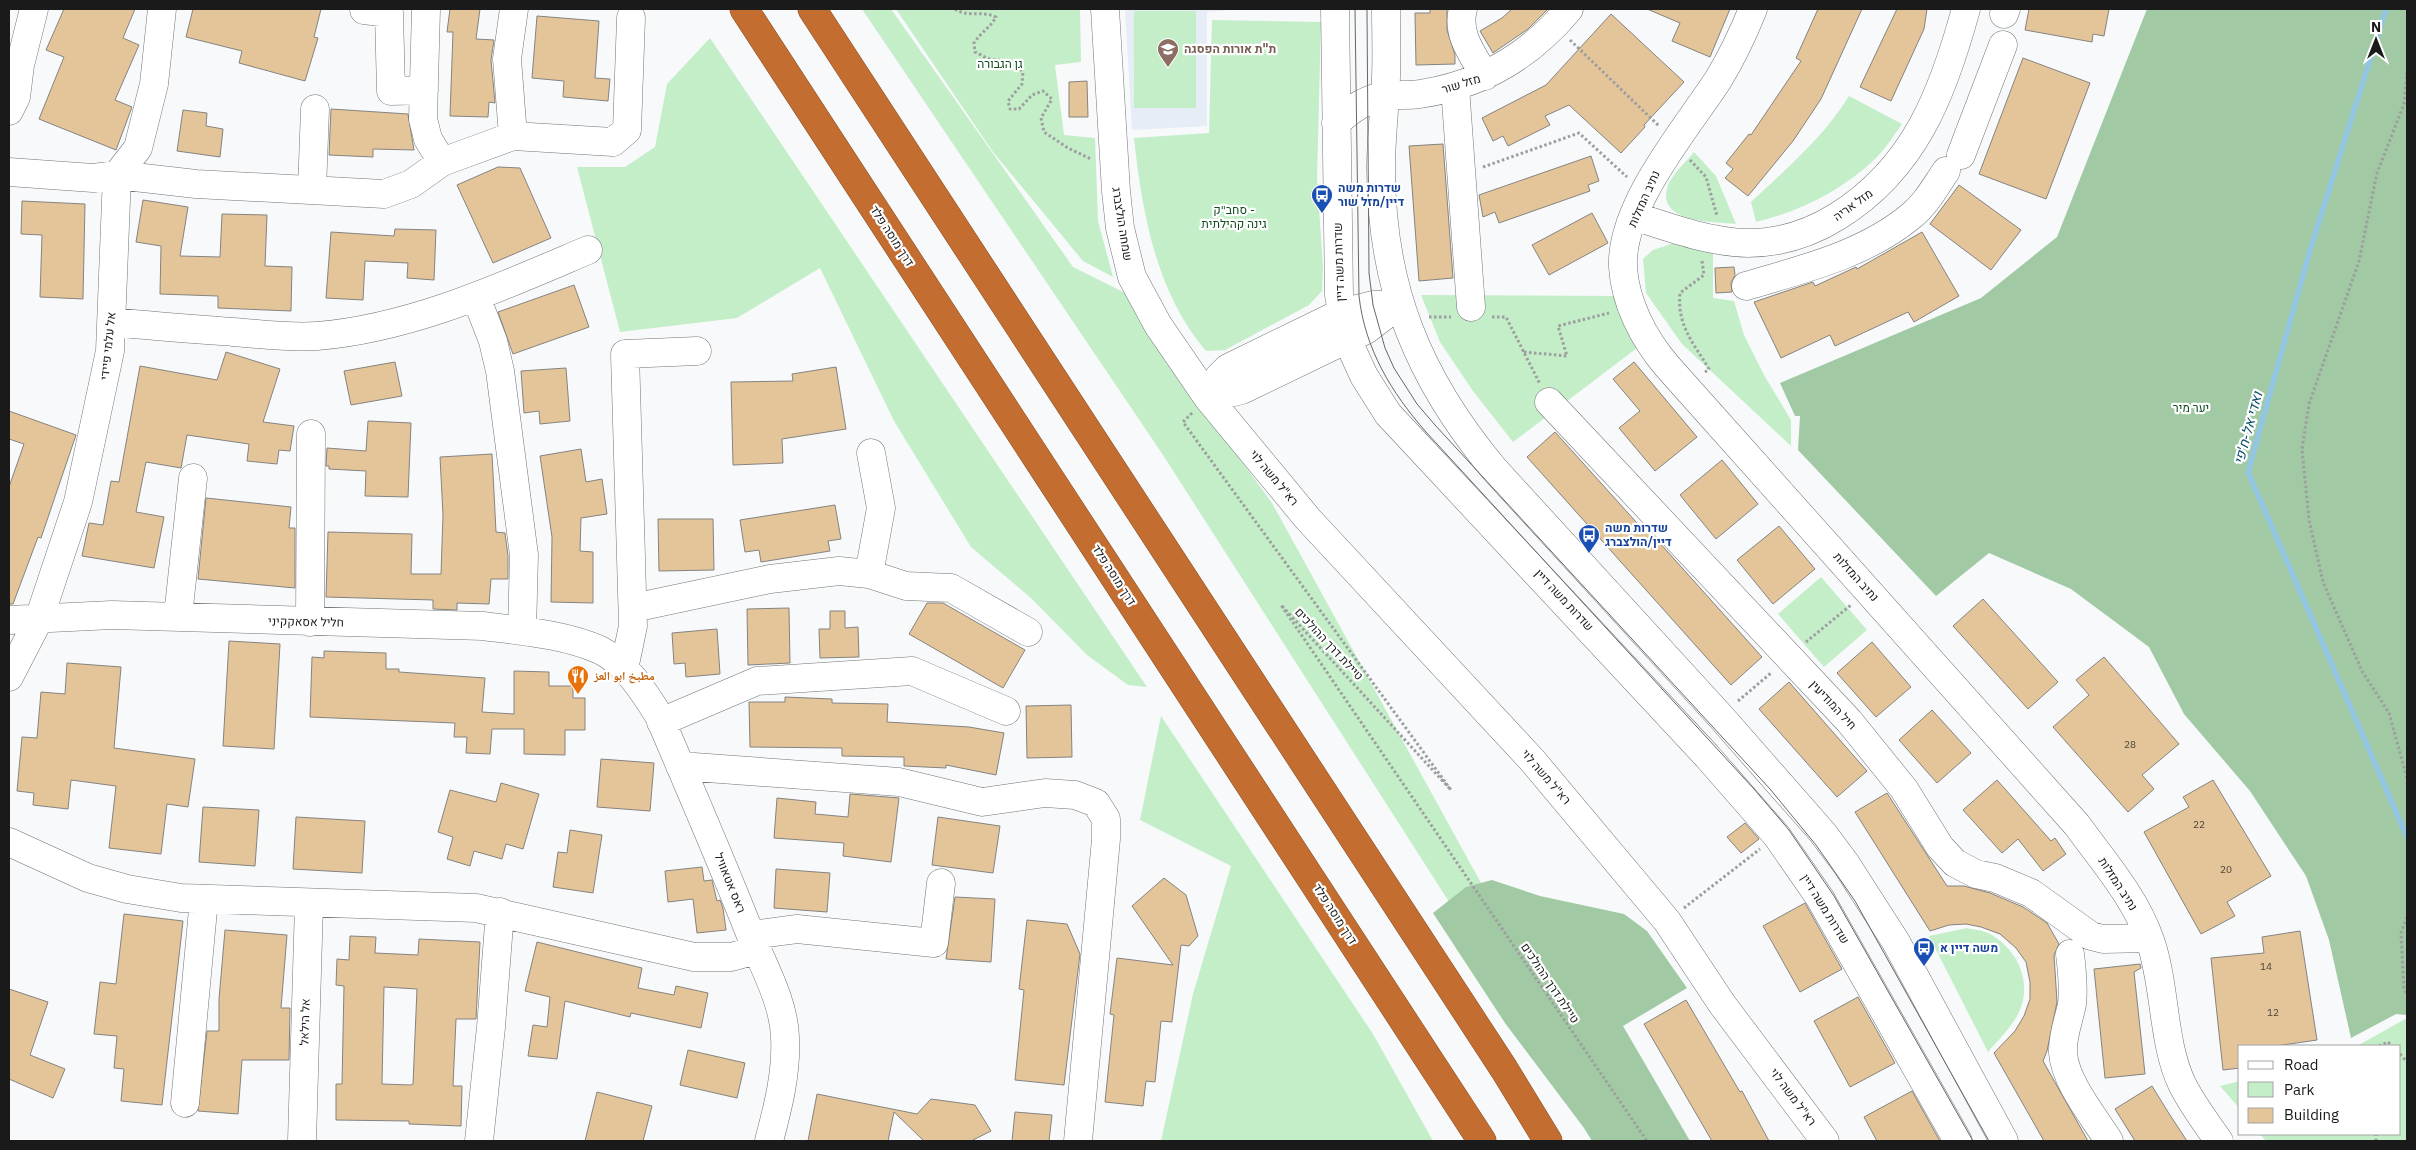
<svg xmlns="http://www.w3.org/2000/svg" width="2416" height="1150" viewBox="0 0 2416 1150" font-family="'IBM Plex Sans','Noto Naskh Arabic',Heebo,sans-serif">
<rect width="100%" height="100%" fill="#f7f9fb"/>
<!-- built -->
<path fill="#e6edf6" d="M1125 9H1245L1207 12V126L1132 130Z"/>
<!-- green -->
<path fill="#c4eec8" d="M862 9H891L1073 267 1125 293 1194 396 1272 503 1481 883 1453 908 1163 455Z
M896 9H1080L1081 62 1055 65 1064 135 1095 138 1098 221 1113 277 1083 261 993 152Z
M1134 11H1196V108H1134Z
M1212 20 1321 22 1317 178 1323 267 1322 291 1309 305 1225 350 1206 351C1156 293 1142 212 1134 138L1209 133Z
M710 38 1147 687 1128 685 1087 655 1032 599 971 547 894 421 820 268 737 318 620 332 577 167H625L655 147 667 84Z
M1849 96 1902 124C1894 135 1886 148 1876 158 1843 190 1801 211 1756 222L1751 202C1786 169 1823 138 1849 96Z
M1694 152 1716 176 1736 224C1716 222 1658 223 1667 189 1670 176 1686 162 1694 152Z
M1674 243 1713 248V298L1734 301 1744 335 1764 375 1791 420V446L1682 344 1646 293 1643 259 1653 250Z
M1421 295 1621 296 1637 348 1513 442 1473 391 1440 342Z
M1821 577 1867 630 1824 667 1778 614Z
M1161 716 1373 1034 1433 1141H1161L1193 994 1231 866 1140 820Z
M1967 928C1974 930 1983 930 1990 934 2017 949 2033 982 2019 1012 2012 1027 1999 1039 1988 1052L1929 936Z
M2407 1018V1141H2266L2260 1134H2400V1046H2357Z
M2240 1081V1109L2220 1086Z"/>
<!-- forest -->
<path fill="#a1caa4" d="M2147 9H2407V1015L2396 1014 2351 1038 2329 940 2306 876 2250 791 2184 714 2149 647 2071 589 1989 553 1936 596 1798 450 1800 416H1795L1780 383 1981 298 2057 237Z
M1492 880 1540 896 1624 914 1647 931 1687 988 1623 1026 1690 1141H1592L1584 1128 1505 1023 1433 913 1466 887Z"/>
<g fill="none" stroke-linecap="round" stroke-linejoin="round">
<!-- stream -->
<path stroke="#91c5e2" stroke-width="5.5" d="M2386 9 2311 247 2248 472 2407 837"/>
</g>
<!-- building -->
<path fill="#e4c599" stroke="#858380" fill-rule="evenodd" d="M64 9H135L123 38 139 45 115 100 132 107 116 150 39 119 64 57 46 50Z
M193 9H321L314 37 318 38 305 81 239 63 242 51 186 37Z
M450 9H480L476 39 494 40 491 60 495 103 489 102 488 117 450 116 453 32H447Z
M1430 9H1447V30L1455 55V64L1416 65 1415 13H1430Z
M1512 9H1548L1528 29 1493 53 1480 31 1502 18Z
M1647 9H1730L1710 57 1672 41 1680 23Z
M1818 9H1862L1821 99 1793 141 1748 196 1725 178 1733 169 1726 163 1749 134 1751 135 1801 61 1796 58Z
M1897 9H1927L1924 29 1891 101 1860 87Z
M2029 9H2109L2104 36 2093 34 2092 42 2025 30Z
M1611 14 1684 82 1644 125 1645 127 1621 153 1569 105 1545 116 1550 125 1508 146 1503 136 1493 141 1482 118 1546 85Z
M537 16 599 21 595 78 610 79 608 101 563 97 564 81 532 78Z
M2023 58 2090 83 2046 199 1979 174Z
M1087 81 1088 117H1069V82Z
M331 109 408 114 414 150 373 149V157L329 155Z
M183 110 207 113 206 126 223 129 220 157 177 151Z
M1443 144 1453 278 1419 281 1409 146Z
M1591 156 1599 181 1588 185 1590 191 1499 223 1495 212 1483 217 1479 195Z
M498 167 520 168 551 238 493 263 457 185Z
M1959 185 2021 230 1991 270 1930 224Z
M143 200 188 207 180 256 220 257 222 214 267 215 265 266 292 267 291 311 218 308V296L160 294 161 246 136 242Z
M22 201 85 204 83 299 40 297 42 235 21 234Z
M1592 213 1608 243 1549 275 1532 245Z
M395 229 436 230 434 280 407 278 408 263 365 261 363 300 326 298 331 232 394 236Z
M1922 232 1959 296 1914 322 1908 312 1835 346 1830 335 1781 358 1754 302 1813 282 1815 286 1856 267 1857 269Z
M1734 267 1735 275 1731 283 1732 292 1716 293 1715 268Z
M574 285 589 327 513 354 498 312Z
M226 352 280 369 263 422 294 426 290 451 279 450 277 464 247 461 249 444 187 435 181 468 146 462 136 512 164 517 154 568 82 556 89 523 103 525 111 481 119 482 140 366 217 380Z
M395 362 402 396 351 405 344 371Z
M1634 362 1697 437 1655 471 1619 428 1640 411 1613 379Z
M836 367 846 429 782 439 783 463 733 465 731 382 793 381 792 374Z
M566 368 570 421 540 424 539 411 524 413 521 371Z
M9 411 76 435 41 538 38 537 13 604H9V487L24 444 9 439Z
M368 421 411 423 408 497 365 496 366 471 329 469V466H326L327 448 366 451Z
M1555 432 1646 533 1649 531 1762 657 1731 685 1527 457Z
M581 449 586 482 602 479 607 514 581 518 580 551 593 552V603L551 602 552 537 540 456Z
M492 454 496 532 505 533 508 556V579H491L489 604 457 603V610L433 609V600L326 597 328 532 412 534 411 574H441L443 515 440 457Z
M1722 460 1758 504 1716 539 1680 495Z
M206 498 291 507 289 528H295V588L198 579Z
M835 505 841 539 828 541 830 551 761 562 759 550 745 552 740 520Z
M658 519H713L714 570 659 571Z
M1779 526 1815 569 1773 604 1737 560Z
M1983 599 2058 682 2028 709 1953 626Z
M927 603H943L1025 650 1003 688 909 634Z
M789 608 790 663 748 665 747 609Z
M830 611H845V628L858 627 859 657 820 658 819 629H830Z
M717 629 720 674 686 677 685 663 674 664 672 633Z
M229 641 280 644 274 749 223 746Z
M1872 642 1911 687 1876 717 1837 673Z
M324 651 386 653V669H399V672L485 678 482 712 514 714V671L549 672V686H573V698H585V730H565V755L524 754V729H492L490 754 466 753 467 737H454L455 723 310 717 312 657 324 658Z
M2104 657 2179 744 2142 775 2154 789 2128 812 2053 727 2089 695 2076 680Z
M67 663 121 667 114 748 195 759 188 807 167 804 161 854 109 848 116 786 71 780 68 809 33 805 34 793 17 791 22 737 37 738 41 692 65 694Z
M1789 682 1867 771 1837 797 1759 709Z
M785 697 832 699V703L888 704 887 722 969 727 1004 733 996 775 946 765V768L904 766V757L842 756V748L750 747 749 702H785Z
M1071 705 1072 757 1027 758 1026 706Z
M1932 710 1971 753 1937 783 1899 740Z
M601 759 654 763 650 811 597 807Z
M1997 780 2051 841 2055 838 2066 854 2043 871 2018 839 2002 853 1963 810Z
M2213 780 2271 876 2227 902 2235 916 2201 934 2144 832 2189 807 2183 797Z
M501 783 539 794 523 849 506 844 502 859 474 851 470 866 447 859 453 837 438 832 450 790 496 802Z
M1887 793 1947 886H1964L1990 893 2023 907 2047 923 2059 944 2054 955 2057 1002 2047 1051 2043 1061 2088 1141H2044L1994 1053 2015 1031 2024 1016 2030 999V982L2026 962 2016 948 2000 934 1981 927 1966 924 1949 925 1930 931 1855 812Z
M850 794 899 798 891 862 843 856 844 843 774 838 777 798 816 802 815 814 848 817Z
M203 807 259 810 255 866 199 862Z
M296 817 365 821 362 873 293 869Z
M938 817 1000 826 993 873 932 865Z
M1745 823 1759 839 1741 853 1727 837Z
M570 830 602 835 593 893 553 887 558 852 567 853Z
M702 867 704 881 712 880 717 901 720 900 723 908 726 930 697 933 693 899 668 902 665 871Z
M776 869 830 873 827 912 774 908Z
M1164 878 1186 895 1198 936 1189 946 1181 945 1172 1022 1161 1021 1155 1082 1146 1081 1143 1106 1105 1102 1114 1015 1110 1014 1117 958 1173 965 1132 906Z
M955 897 995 899 991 962 946 959Z
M1805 903 1842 969 1800 992 1763 926Z
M124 914 183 921 162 1105 121 1101 124 1069 114 1068 117 1036 94 1034 100 982 116 984Z
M1027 920 1067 924 1080 954 1064 1085 1015 1080 1024 990 1019 989Z
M225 930 287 935 281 1008H290L289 1060H242L238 1114 198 1111 207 1031H219V999Z
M2300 931 2317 1040 2276 1046H2240V1068L2223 1070 2211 958 2264 953 2262 937Z
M350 936 376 937 375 953 418 955 419 939 480 942 476 1019H456L453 1086H462L461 1126 409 1124V1121L336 1120V1084H342L344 986 336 985 337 959 349 960ZM384 987 417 989 413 1084 411 1085 382 1084Z
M537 942 642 968 638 988 674 995 676 986 708 993 701 1028 631 1013 630 1017 565 1001 557 1059 528 1056 533 1025 547 1027 550 997 525 991Z
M2140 964 2141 968 2134 972 2145 1074 2105 1078 2094 969Z
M9 989 48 1002 30 1055 65 1069 53 1098 9 1079Z
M1858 997 1895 1063 1850 1087 1814 1021Z
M1686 1000 1740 1092 1742 1091 1769 1141H1712L1644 1024Z
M688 1050 745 1063 737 1098 680 1085Z
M2152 1086 2168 1112 2187 1141H2135L2115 1109Z
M1912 1091 1940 1141H1877L1864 1117Z
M597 1092 652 1106 643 1141H585Z
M817 1094 917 1114 931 1099 975 1105 991 1131 971 1141H924L894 1112 888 1141H808Z
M1015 1112 1052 1115 1049 1141H1012Z"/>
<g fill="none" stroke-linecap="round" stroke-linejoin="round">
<!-- minor casing -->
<g stroke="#727476" stroke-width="29">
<path id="minor" d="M426 9 423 119 428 139 442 162
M1105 9 1116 191 1120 228 1132 277 1158 325 1208 398 1308 519 1532 760 1667 921 1722 1004 1825 1141
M1335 9 1339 295 1347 339 1364 376 1388 414 1707 756 1777 836 1820 898 1958 1141
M1386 9C1386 31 1387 54 1386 77 1385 107 1381 137 1381 168 1381 287 1418 378 1494 469L1721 717 1822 832 1846 864 1896 942 2004 1141
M1463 9C1456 34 1473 55 1485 76
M1753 9C1743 34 1732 57 1718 80 1686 129 1620 206 1623 267 1625 303 1644 339 1667 366L2077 825C2103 861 2135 897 2150 940 2166 986 2162 1042 2182 1084 2192 1104 2206 1123 2219 1141
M364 10 389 13 391 91 424 90
M2004 14 2006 9
M1455 87 1471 307
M9 111 16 97 20 65 34 9
M1336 123C1350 110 1366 98 1385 96 1397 94 1408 96 1420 94 1480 85 1530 56 1569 9
M513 136 507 59 514 9
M1961 155 2003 45
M9 172 93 178 117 175 196 184 384 194 411 184 442 162 513 136 613 142 627 130 631 18
M312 190 315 109
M1634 216C1670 228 1709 242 1748 243 1780 243 1811 233 1838 216 1915 168 1943 93 1966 9
M1746 286C1803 269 1864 255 1911 216 1926 204 1935 187 1946 171
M476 297 493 341 500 371 524 555 522 631
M112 322C152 326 193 329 233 332 261 334 289 338 317 336 412 328 501 287 588 250
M1208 398 1219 377 1228 368 1341 313 1373 305 1400 304
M1208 398 1242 390 1366 330 1400 304
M1549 402 1849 721 1904 789 1940 847 1955 863 1976 874 1995 878 2031 893 2091 936 2103 939 2149 938
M869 574 881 508 871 453
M633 608 770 579 839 571 869 574 906 586 951 588 1028 632
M178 616 193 478
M9 620 112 615 483 626C522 631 564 634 600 650 625 662 645 693 659 716 690 789 722 862 751 936 764 967 784 1003 785 1037 787 1072 778 1107 769 1141
M310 622 311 434
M624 669 633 626 625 354 697 351
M9 677 39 619 78 502 110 351 117 175 138 148 154 84 162 9
M661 722 757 681 912 671 1006 711
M680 766 899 782 982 802 1045 793 1075 795 1096 803 1106 819V839L1078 1141
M9 842 88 878 127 889 181 898 476 908 694 957H731L757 950
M751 935 797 929 934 943 941 883
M2070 954C2072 970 2074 987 2072 1004 2069 1020 2062 1036 2063 1053 2065 1082 2094 1117 2109 1141
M185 1103 204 899
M302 1141 309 904
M479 1141 491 1027 500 912"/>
</g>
<!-- highway casing -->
<g stroke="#885129" stroke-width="29">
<path id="highway" d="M744 9 1482 1141
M812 9 1504 1069 1548 1141"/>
</g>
<!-- path -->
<path stroke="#9d9e9f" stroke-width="3" stroke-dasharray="2.5 2.5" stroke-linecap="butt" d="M955 9C968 18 982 10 996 17 990 28 981 32 974 43L975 52C980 54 985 58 990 59 1005 61 1013 60 1023 72L1022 84 1008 101 1010 109H1019L1032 95 1043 91 1052 99 1041 118 1044 132 1068 148 1091 159
M1570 40 1659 126
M2407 72 2404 104 2377 173 2359 261 2309 404 2302 449 2309 520 2323 582 2362 671 2389 713 2407 778
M1690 160 1706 177 1717 216
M1483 167 1579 133 1627 177
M1702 261 1704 275 1680 293C1677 326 1693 342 1709 369L1704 373
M1429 317H1451
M1492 317H1506L1540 384
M1524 352 1567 356 1558 326 1609 313
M1192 413 1183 422 1451 790 1281 605 1647 1141
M1806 642 1851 605
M1738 701 1771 673
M1684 908 1760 849
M2407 917 2401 933 2404 988 2407 994
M2379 1046 2388 1042 2392 1046
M2400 1054 2407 1062
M2376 1141V1134"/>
<!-- minor -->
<use href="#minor" stroke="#fff" stroke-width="28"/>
<!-- highway -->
<use href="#highway" stroke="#c36e30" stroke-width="28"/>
<!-- tram -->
<path stroke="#676769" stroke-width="1" d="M1355 9 1359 296C1365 349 1391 392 1426 432L1754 789 1789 830 1834 896 1973 1141
M1367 9 1369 273 1373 305 1385 348 1394 368 1417 404 1435 425 1770 789 1816 845 1855 901 1989 1141"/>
</g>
<!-- icons -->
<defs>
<g id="school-pin" transform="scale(1.125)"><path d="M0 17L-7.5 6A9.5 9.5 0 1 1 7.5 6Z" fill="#8d6e63" stroke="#fff"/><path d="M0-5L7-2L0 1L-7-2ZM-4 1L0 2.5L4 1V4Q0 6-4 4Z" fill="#fff"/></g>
<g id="bus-pin" transform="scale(1.125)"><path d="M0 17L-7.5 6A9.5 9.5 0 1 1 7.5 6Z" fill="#1a4fb4" stroke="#fff"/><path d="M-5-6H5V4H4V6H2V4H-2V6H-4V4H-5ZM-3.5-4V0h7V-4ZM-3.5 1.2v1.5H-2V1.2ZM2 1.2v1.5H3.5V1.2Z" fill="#fff"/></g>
<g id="restaurant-pin" transform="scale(1.125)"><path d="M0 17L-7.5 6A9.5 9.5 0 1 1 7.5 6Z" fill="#e8710a" stroke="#fff"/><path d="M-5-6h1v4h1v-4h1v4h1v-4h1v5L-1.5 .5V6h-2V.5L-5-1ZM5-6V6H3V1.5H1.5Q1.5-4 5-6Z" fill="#fff"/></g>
</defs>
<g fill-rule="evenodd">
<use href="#school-pin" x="1168" y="49"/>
<use href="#bus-pin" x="1322" y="195"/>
<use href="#bus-pin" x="1589" y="535"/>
<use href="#restaurant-pin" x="578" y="676"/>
<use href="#bus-pin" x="1924" y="948"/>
</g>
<g text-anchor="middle" stroke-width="4.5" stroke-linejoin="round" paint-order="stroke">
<!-- number labels -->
<g font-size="10" fill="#4c453a">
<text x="2130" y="748">28</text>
<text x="2199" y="828">22</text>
<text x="2226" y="873">20</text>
<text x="2266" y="970">14</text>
<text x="2273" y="1016">12</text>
</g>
<!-- education labels -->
<g font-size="12" font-weight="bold" fill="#785e54" stroke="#fff" text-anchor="start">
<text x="1184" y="53">ת"ת אורות הפסגה</text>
</g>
<!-- park labels -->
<g font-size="12" fill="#114e1f" stroke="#fff">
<text x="1000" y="68">גן הגבורה</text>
<text x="1234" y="214">סחב"ק -<tspan x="1234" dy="14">גינה קהילתית</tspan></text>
<text x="2191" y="412">יער מיר</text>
</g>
<!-- street labels -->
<g font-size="12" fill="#1a1a1b" stroke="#fff">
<text transform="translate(1461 84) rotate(-17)" y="4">מזל שור</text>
<text transform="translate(1644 199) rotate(-66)" y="4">נתיב המזלות</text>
<text transform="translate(1853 205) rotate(-36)" y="4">מזל אריה</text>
<text transform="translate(1122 224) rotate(81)" y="4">שמחה הולצברג</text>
<text transform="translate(892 236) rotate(57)" y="4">דרך מוסה פלד</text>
<text transform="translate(1339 262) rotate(-92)" y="4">שדרות משה דיין</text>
<text transform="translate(108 346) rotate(-84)" y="4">אל עלמי פיידי</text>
<text transform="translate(1274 478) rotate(50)" y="4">רא"ל משה לוי</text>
<text transform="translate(1114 575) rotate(57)" y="4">דרך מוסה פלד</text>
<text transform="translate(1856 577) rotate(48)" y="4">נתיב המזלות</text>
<text transform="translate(1564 600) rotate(47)" y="4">שדרות משה דיין</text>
<text transform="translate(306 622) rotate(1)" y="4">חליל אסאקקיני</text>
<text transform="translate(1329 644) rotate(47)" y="4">טיילת דרך ההולכים</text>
<text transform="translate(1833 705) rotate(47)" y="4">חיל המודיעין</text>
<text transform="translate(1546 777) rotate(49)" y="4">רא"ל משה לוי</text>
<text transform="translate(730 883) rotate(68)" y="4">ראס אטאוויל</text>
<text transform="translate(2118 884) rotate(57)" y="4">נתיב המזלות</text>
<text transform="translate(1825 909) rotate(58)" y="4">שדרות משה דיין</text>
<text transform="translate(1335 914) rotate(57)" y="4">דרך מוסה פלד</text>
<text transform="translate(1550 983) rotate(56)" y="4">טיילת דרך ההולכים</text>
<text transform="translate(305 1022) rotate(-88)" y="4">אל הילאל</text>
<text transform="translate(1793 1097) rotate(53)" y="4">רא"ל משה לוי</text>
</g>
<!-- transit labels -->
<g font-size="12" font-weight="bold" fill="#164399" stroke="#fff" text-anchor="start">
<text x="1338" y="192">שדרות משה<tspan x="1338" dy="14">דיין/מזל שור</tspan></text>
<text x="1605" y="532">שדרות משה<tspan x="1605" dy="14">דיין/הולצברג</tspan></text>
<text x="1940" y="952">משה דיין א</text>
</g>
<!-- food labels -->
<g font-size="12" font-weight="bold" fill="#c56008" stroke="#fff" text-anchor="start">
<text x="594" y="680">مطبخ ابو العز</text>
</g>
<!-- water labels -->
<g font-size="14" font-style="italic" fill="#074d69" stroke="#fff">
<text transform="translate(2248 428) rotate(-75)" y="5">ואדי אל-ח'פי</text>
</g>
</g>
<!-- border -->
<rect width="2416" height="1150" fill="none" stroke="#1a1a1b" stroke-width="20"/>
<!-- legend -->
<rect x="2238" y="1045" width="162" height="90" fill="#ffffff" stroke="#a3a3a4"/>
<rect x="2248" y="1061" width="25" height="8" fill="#ffffff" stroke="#a3a3a4"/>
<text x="2284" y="1070" font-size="15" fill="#1a1a1b">Road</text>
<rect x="2248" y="1082" width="25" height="15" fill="#c4eec8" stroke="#a3a3a4"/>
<text x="2284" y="1095" font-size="15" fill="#1a1a1b">Park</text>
<rect x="2248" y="1108" width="25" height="15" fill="#e4c599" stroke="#a3a3a4"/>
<text x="2284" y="1120" font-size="15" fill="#1a1a1b">Building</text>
<!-- north arrow -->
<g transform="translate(2376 40)" stroke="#ffffff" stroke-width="4" paint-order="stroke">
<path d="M0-4L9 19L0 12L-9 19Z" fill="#1a1a1b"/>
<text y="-8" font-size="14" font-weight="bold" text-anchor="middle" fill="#1a1a1b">N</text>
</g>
</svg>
